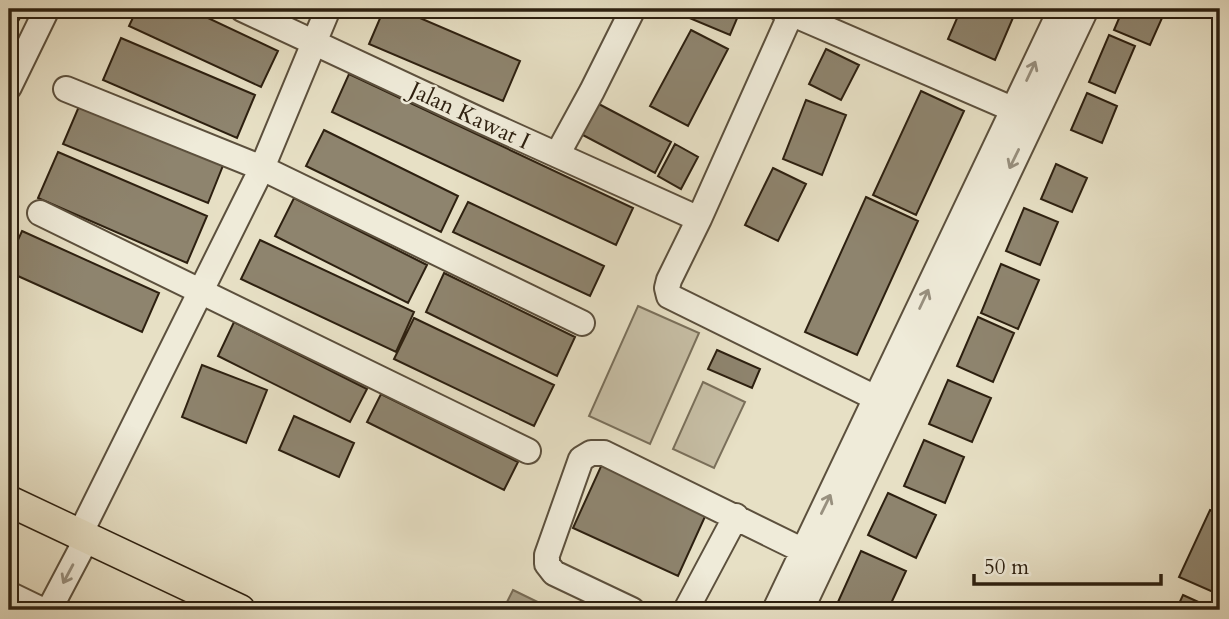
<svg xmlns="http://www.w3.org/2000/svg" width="1229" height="619" viewBox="0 0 1229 619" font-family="Cardo,serif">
<rect width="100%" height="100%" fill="#e7e0c5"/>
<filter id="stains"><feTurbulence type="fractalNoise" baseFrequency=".00286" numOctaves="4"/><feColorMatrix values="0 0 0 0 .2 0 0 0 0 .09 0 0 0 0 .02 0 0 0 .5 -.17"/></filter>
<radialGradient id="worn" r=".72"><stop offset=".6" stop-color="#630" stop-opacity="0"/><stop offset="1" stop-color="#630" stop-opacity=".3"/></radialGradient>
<!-- green -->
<path fill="#c7bfa6" stroke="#7a705b" stroke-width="2" d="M638 306 699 333 650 444 589 416Z
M703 382 745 402 714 468 673 449Z"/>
<!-- water -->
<path fill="#a89f87" stroke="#776c57" stroke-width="2" d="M513 590 554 610H503Z"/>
<!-- building -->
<path fill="#8e846e" stroke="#2d2010" stroke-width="2" d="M9 9H25L9 37Z
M137 9H189L278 51 261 87 129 26Z
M384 9H399L520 61 503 101 369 44Z
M668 9H741L730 35Z
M890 9H910L907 16Z
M961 9H1006L1015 13 995 60 948 39Z
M1123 9H1166L1150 45 1114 30Z
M691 30 728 49 688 126 650 106Z
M1109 35 1135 46 1115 93 1089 82Z
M121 38 255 95 237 138 103 80Z
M826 49 859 65 841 100 809 84Z
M349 74 633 208 616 245 332 112Z
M921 91 964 111 916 215 873 195Z
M1087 93 1117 106 1102 143 1071 130Z
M806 100 846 115 822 175 783 159Z
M595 102 671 142 655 173 579 133Z
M80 104 224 163 208 203 63 144Z
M324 130 458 196 441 232 306 166Z
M675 144 698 157 681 189 658 176Z
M58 152 207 216 187 263 38 198Z
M1056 164 1087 178 1072 212 1041 199Z
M773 168 806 184 778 241 745 225Z
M866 197 918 221 857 355 805 332Z
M294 198 427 265 408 303 275 236Z
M468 202 604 266 590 296 453 232Z
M1024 208 1058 222 1040 265 1006 251Z
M22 231 159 293 142 332 9 272V260Z
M260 240 414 312 396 352 241 279Z
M1001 264 1039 280 1018 329 981 313Z
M444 273 575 337 557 376 426 312Z
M978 317 1014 333 993 382 957 366Z
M414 318 554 385 534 426 394 359Z
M234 322 367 389 350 422 218 356Z
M717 350 760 369 752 388 708 369Z
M202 365 267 390 246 443 182 417Z
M948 380 991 398 972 442 929 424Z
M381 394 518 462 504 490 367 422Z
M294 416 354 443 339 477 279 450Z
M924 440 964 457 945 503 904 486Z
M603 462 708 510 678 576 573 528Z
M888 493 936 515 916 558 868 535Z
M1210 510 1220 515V595L1179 577Z
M861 551 906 571 888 610H857L838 602Z
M1183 595 1216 610H1176Z"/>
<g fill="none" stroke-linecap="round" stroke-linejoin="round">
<!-- minor casing -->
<g stroke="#5c503d" stroke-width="28">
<path id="minor" d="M242 9 482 121 699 219
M781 9 1026 115
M793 9 699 219 669 280 667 288 669 296 892 406
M9 87 46 11
M66 89 262 168 582 323
M557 155 592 91 633 9
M40 213 528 451
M80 534 262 168 328 9
M9 594 42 610
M49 610 87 538
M632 610 554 573 547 564V555L581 459 591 453H604L818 558
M686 610 736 516
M775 610 1061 9
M801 610 1086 9"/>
</g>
<!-- major casing -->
<g stroke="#2d2010" stroke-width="33">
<path id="major" d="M9 501 240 610"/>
</g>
<!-- minor -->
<use href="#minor" stroke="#efebd9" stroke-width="24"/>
<!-- major -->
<use href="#major" stroke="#e7e0c5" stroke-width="30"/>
</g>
<!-- one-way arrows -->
<defs><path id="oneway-shaft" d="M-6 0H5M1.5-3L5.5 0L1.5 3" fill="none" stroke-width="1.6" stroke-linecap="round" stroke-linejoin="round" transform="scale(1.75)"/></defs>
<g stroke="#98907f">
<use href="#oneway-shaft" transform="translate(1031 71) rotate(-65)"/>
<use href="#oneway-shaft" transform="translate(1014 159) rotate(116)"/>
<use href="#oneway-shaft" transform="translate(924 299) rotate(-65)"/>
<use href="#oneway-shaft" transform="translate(826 504) rotate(-64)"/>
<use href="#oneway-shaft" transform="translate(68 574) rotate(118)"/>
</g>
<g text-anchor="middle" stroke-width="5" stroke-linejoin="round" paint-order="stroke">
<!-- street labels -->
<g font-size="23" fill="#2d2010" stroke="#efebd9">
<text transform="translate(470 115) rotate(25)" y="8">Jalan Kawat I</text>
</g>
</g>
<!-- margin -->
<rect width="1229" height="619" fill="none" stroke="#e7e0c5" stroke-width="35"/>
<rect x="10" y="10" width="1208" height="598" fill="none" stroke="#2d2010" stroke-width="3.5"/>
<rect x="18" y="18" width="1194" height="584" fill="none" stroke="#2d2010" stroke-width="2"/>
<!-- scale -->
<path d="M974 574v10h187v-10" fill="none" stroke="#2d2010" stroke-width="3.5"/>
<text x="984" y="574" font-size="21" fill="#2d2010" stroke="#efebd9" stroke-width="5" paint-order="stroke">50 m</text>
<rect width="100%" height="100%" filter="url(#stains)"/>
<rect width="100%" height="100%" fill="url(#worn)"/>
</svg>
